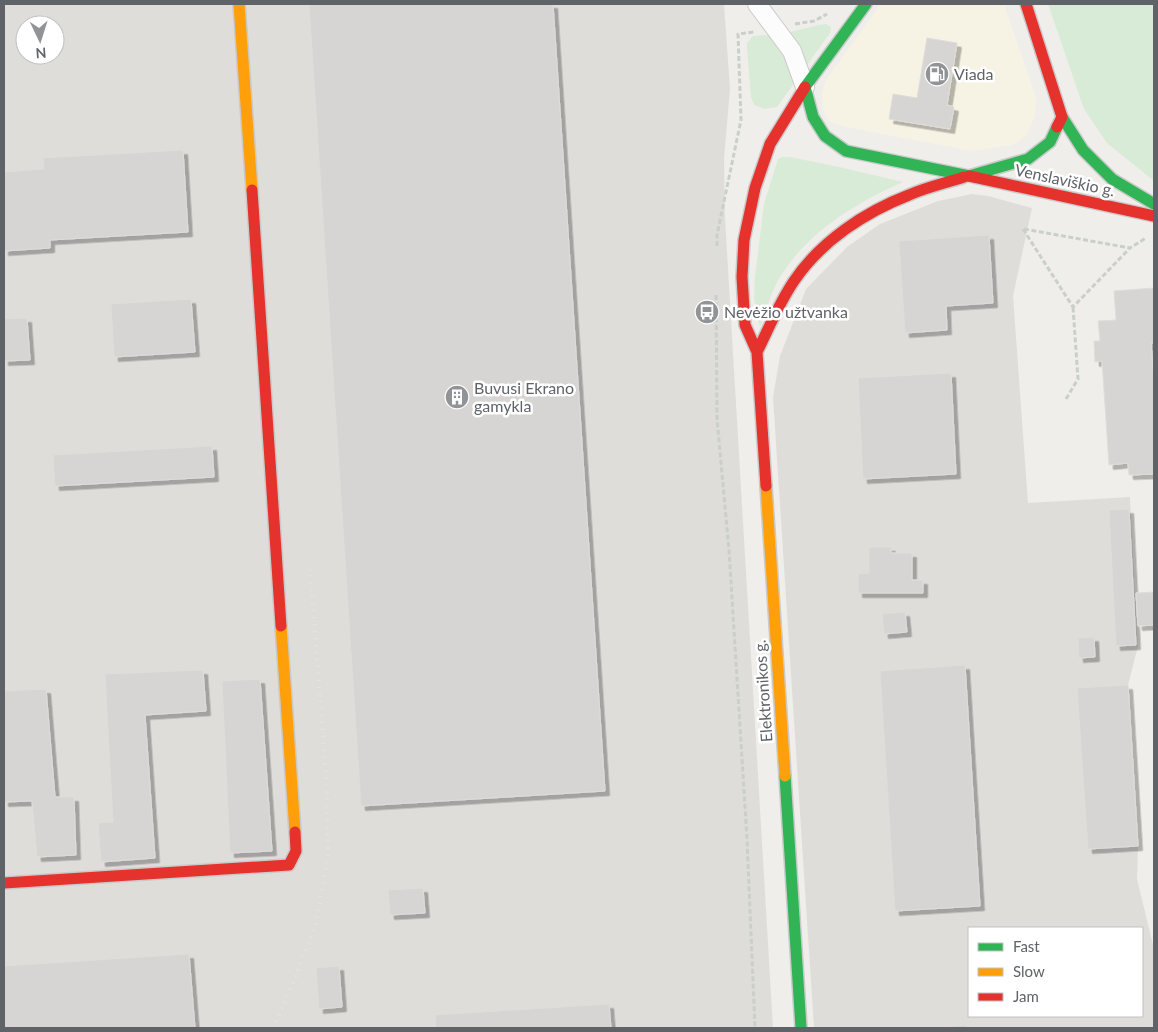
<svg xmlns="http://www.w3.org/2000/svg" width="1158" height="1032" viewBox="0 0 1158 1032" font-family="Lato,sans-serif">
<defs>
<filter id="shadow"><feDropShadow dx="4.5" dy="4.5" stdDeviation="0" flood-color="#0004"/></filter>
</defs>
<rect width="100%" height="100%" fill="#efeeea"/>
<!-- commercial -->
<path fill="#f7f3e4" d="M881 4H1004L1036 98 1035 116 1026 136 1013 145 971 151 841 126 829 121 824 112 822 95 826 80Z"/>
<!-- industrial -->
<path fill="#dfddda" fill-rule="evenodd" d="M4 4H724L730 89 724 159 725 218 773 1028H4ZM25 25H55V55H25Z
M972 194 988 196 1032 208 1013 296 1028 503 1130 497 1138 646 1128 685 1138 846 1137 879 1154 949V1028H814L773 397 780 356 806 289 847 247 880 224 938 201ZM969 928H1142V1016H969Z"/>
<!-- green -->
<path fill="#d8ebd6" d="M1048 4H1154V181L1107 143 1084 109Z
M826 24 831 27 830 33 777 107 765 109 754 105 751 97 747 48V43L753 36 782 34 819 25Z
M782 157H790L839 167 903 182C854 204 809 231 780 277 771 292 766 311 760 327L754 299 755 277 764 204 778 159Z"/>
<!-- building -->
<path fill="#d6d5d3" stroke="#deddd9" filter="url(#shadow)" d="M309 4H553L605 791 361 806Z
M927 38 957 43 947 105 954 107 950 129 889 119 893 94 917 98Z
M183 150 188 232 50 240V248L4 251V172L44 169 43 158Z
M989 235 993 303 946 306 947 330 905 333 899 241Z
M1154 288V343H1151L1154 384V474L1129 475 1128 463 1109 465 1102 361 1095 362 1094 341H1100L1098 321 1116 320 1114 291Z
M191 299 195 352 114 357 111 304Z
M27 318 30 360 4 361V319Z
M951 373 956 474 863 479 858 378Z
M212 446 214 477 55 486 53 455Z
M1129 509 1136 645 1116 646 1109 510Z
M869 547H891V553H912V580H923V593H858V574L869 573Z
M1154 592V625L1138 626 1136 593Z
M905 612 907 632 884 634 882 614Z
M1094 637 1095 657 1079 658 1078 638Z
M965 665 980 906 895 911 880 671Z
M203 670 206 711 145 715 155 858 101 862 98 823 113 822 105 674Z
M260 679 272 851 230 853 222 681Z
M1128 685 1138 846 1088 849 1077 688Z
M46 689 55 797H74L76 855 37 857 32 801 4 802V691Z
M423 888 425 913 390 915 388 890Z
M189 954 195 1028H4V966Z
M339 966 342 1007 319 1009 316 968Z
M609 1004 611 1028H436L435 1015Z
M966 1025 967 1028H929Z"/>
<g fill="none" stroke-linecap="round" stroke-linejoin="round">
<!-- street casing -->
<g stroke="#cbcccc" stroke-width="20">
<path id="street" d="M757 4 792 51 805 87"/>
</g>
<!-- fast casing -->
<g stroke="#cacacb" stroke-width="14">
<path id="fast" d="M866 4 805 87 813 117 825 136 846 151 969 176 1028 159 1050 142 1057 127
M1062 117 1083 150 1112 179 1154 204
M785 776 801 1028"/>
</g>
<!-- slow casing -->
<g stroke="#cacacb" stroke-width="14">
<path id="slow" d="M239 4 252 190
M766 486 785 776
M281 626 295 832"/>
</g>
<!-- jam casing -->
<g stroke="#cacacb" stroke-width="14">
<path id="jam" d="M1026 4 1062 117 1057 127
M969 176 1154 216
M252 190 281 626
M757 352C769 328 779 303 794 281 821 241 865 212 909 195 927 187 946 183 964 177
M766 486 757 352 745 325 742 277 744 240 755 188 770 144 805 87
M4 883 289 865 296 851 295 832"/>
</g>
<!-- path -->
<path stroke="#cacfcc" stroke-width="3" stroke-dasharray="5 2.5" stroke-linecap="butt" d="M795 24 814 21 827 14
M1023 229 1073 307 1130 248
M1024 229 1130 248 1146 238
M717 246V235L741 120 738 34 754 32
M716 295 717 419 729 550 747 839 755 1028
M1066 399 1078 379 1073 307"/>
<!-- street -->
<use href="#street" stroke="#fdfcfc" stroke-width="18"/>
<!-- fast -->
<use href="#fast" stroke="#30b455" stroke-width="11"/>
<!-- slow -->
<use href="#slow" stroke="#ff9f0a" stroke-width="11"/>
<!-- jam -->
<use href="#jam" stroke="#e5322d" stroke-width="11"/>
<!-- rail -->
<path stroke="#e4e4e4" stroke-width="4" stroke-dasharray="1 6" stroke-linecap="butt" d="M273 1028 293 983 316 924 328 856 327 788 310 569"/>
</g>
<!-- icons -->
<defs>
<g id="fuel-disc" transform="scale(1.25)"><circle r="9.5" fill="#919496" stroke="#fff"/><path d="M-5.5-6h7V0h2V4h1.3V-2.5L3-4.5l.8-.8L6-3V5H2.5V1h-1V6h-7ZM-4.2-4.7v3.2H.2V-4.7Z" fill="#fff"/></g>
<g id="bus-disc" transform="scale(1.25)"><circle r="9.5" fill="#919496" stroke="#fff"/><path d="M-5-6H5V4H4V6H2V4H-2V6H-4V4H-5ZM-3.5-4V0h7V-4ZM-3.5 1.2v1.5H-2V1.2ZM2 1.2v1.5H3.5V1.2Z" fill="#fff"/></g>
<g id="building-disc" transform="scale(1.25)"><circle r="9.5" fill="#919496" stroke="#fff"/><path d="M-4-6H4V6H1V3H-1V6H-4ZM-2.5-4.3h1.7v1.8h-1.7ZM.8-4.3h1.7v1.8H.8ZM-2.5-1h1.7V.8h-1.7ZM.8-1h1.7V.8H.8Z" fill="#fff"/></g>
</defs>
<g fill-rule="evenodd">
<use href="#fuel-disc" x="937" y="74"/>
<use href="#bus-disc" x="707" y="312"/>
<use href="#building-disc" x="457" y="397"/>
</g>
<g text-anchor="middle" stroke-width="5" stroke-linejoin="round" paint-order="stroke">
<!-- poi labels -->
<g font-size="16" fill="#5f6368" stroke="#fff" text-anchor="start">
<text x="954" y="80">Viada</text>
<text x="724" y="318">Nevėžio užtvanka</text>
<text x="474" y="394">Buvusi Ekrano<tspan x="474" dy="18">gamykla</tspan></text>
</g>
<!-- street labels -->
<g font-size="16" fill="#5f6368" stroke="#fff">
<text transform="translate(1065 180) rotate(12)" y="6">Venslaviškio g.</text>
<text transform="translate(763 691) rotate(-94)" y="6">Elektronikos g.</text>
</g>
</g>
<!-- border -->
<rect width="1158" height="1032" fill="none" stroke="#5f6368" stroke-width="10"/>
<!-- legend -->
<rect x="968" y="927" width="175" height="90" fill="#ffffff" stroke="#bfc1c3"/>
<rect x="978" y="943" width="25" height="8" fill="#30b455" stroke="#bfc1c3"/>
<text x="1013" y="952" font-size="15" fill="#5f6368">Fast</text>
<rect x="978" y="968" width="25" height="8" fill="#ff9f0a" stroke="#bfc1c3"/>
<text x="1013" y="977" font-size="15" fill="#5f6368">Slow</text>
<rect x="978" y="993" width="25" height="8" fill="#e5322d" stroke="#bfc1c3"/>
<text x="1013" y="1002" font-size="15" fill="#5f6368">Jam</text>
<!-- north arrow -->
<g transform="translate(40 40) rotate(176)"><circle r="24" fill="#ffffff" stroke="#bfc1c3"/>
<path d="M0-4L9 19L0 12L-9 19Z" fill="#919496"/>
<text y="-8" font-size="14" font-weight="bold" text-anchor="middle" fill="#5f6368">N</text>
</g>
</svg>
